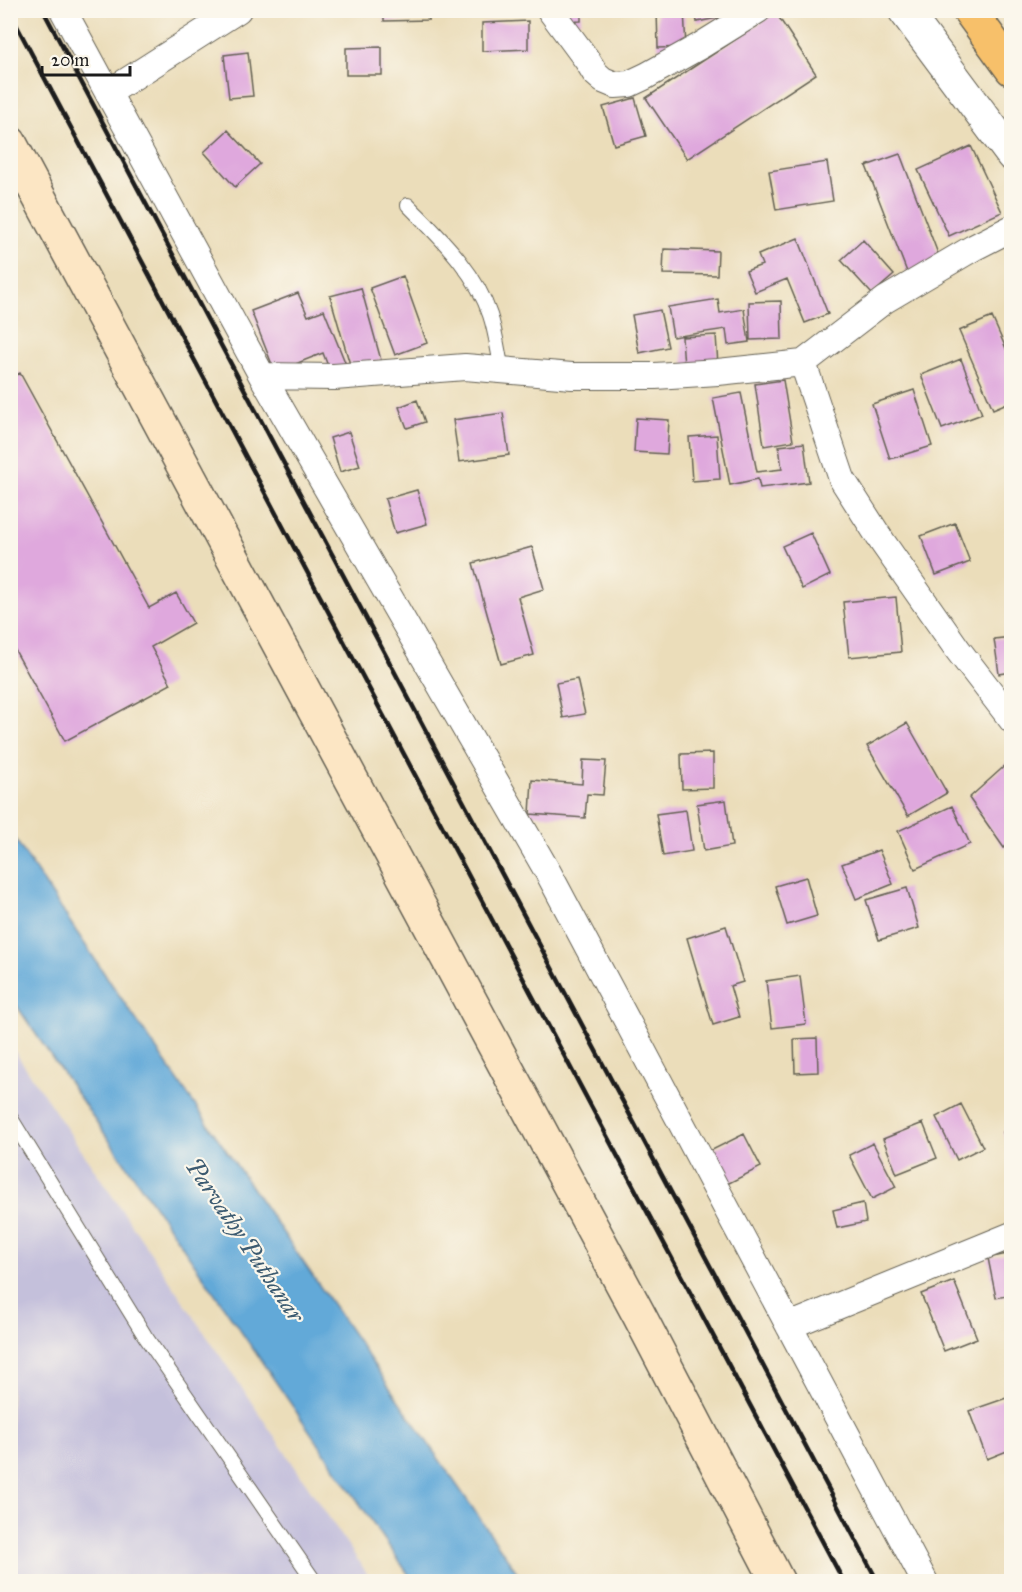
<svg xmlns="http://www.w3.org/2000/svg" width="1022" height="1592" viewBox="0 0 1022 1592" font-family="'IM FELL Great Primer',serif">
<rect width="100%" height="100%" fill="#fbf7ec"/>
<filter id="ink" filterUnits="userSpaceOnUse"><feTurbulence type="fractalNoise" baseFrequency=".0167" numOctaves="2"/><feDisplacementMap in="SourceGraphic" scale="12" xChannelSelector="R" yChannelSelector="G"/><feConvolveMatrix kernelMatrix="1 2 1 2 8 2 1 2 1" color-interpolation-filters="sRGB"/></filter>
<filter id="wash" filterUnits="userSpaceOnUse"><feTurbulence type="fractalNoise" baseFrequency=".008" numOctaves="4" result="noise"/><feDisplacementMap in="SourceGraphic" scale="24" xChannelSelector="R" yChannelSelector="G"/><feGaussianBlur stdDeviation="1.35" result="paint"/><feColorMatrix in="noise" values="0 0 0 0 0 0 0 0 0 0 0 0 0 0 0 0 0 1.4 0 .05"/><feComposite in="paint" operator="in"/></filter>
<g filter="url(#wash)">
<rect width="100%" height="100%" fill="#ebddba"/>
<!-- industrial -->
<path fill="#c4c0db" d="M11 1046 372 1581H11Z"/>
<!-- water -->
<path fill="#62a9d8" stroke="#3f627a" stroke-width="1.5" d="M11 833 106 976 523 1581H413L31 1027 11 997Z"/>
<g id="blocks">
<!-- building -->
<path fill="#dfa8dd" d="M384 10H429V20L384 21Z
M549 10H581V21L549 22Z
M657 10H684L686 47 658 48Z
M695 10H747V12L697 22Z
M776 13 816 74 687 159 646 98Z
M528 21V49L482 51V23Z
M382 47V75H346V48Z
M248 52 253 96 229 98 224 55Z
M635 98 646 136 614 145 603 107Z
M228 130 260 164 235 187 204 152Z
M971 146 1002 212 949 236 918 170Z
M900 154 940 259 907 272 866 166Z
M827 162 833 201 776 210 769 171Z
M798 238 828 314 805 323 787 279 755 292 746 271 762 265 758 255Z
M863 240 894 275 872 294 841 260Z
M664 249 718 251 717 275 663 274Z
M403 276 427 343 395 355 370 288Z
M361 288 381 360 351 368 330 296Z
M298 293 308 316 324 310 347 367 331 374 323 353 275 372 251 311Z
M718 299 720 313 744 309 749 342 728 345 726 329 673 337 668 307Z
M781 301 782 339 750 340 749 302Z
M660 310 668 347 639 353 632 315Z
M992 317 1012 362V401L993 409 959 331Z
M716 335 718 365 684 367 682 337Z
M961 359 982 414 942 429 921 375Z
M20 373 149 608 176 593 193 623 151 647 171 684 65 741 10 641V378Z
M783 380 793 441 764 446 755 384Z
M914 390 932 446 890 459 872 404Z
M741 393 757 472 782 469 779 446 804 443 809 482 760 488 758 479 730 485 713 398Z
M417 400 425 422 407 428 399 407Z
M503 413 509 455 459 462 453 420Z
M636 418 669 420 667 454 634 452Z
M349 432 360 466 340 472 330 438Z
M717 435 720 479 692 481 689 437Z
M417 490 427 524 395 533 385 499Z
M955 523 970 562 936 575 921 536Z
M811 533 830 575 802 589 782 546Z
M532 547 544 589 518 597 534 655 501 664 473 563Z
M896 597 901 652 849 657 843 602Z
M1012 637V672L999 674 994 639Z
M577 679 585 714 563 718 556 683Z
M907 723 947 793 908 816 867 746Z
M713 753V788L682 789 681 754Z
M583 760 606 761 603 795 587 794 585 818 530 814 532 780 582 784Z
M1009 762 1012 766V840L1004 848 969 798Z
M726 800 732 846 704 851 697 804Z
M952 806 970 844 915 869 898 831Z
M686 810 692 851 663 856 656 814Z
M879 850 893 884 856 899 842 864Z
M806 877 817 916 787 925 775 886Z
M907 888 919 928 879 940 866 900Z
M1012 922V936H1011L1008 923Z
M726 926 743 982 730 986 739 1017 713 1025 687 938Z
M800 976 806 1024 772 1028 766 981Z
M817 1038 818 1072 795 1073 794 1039Z
M961 1104 983 1147 957 1160 936 1117Z
M923 1123 937 1158 897 1174 883 1139Z
M1012 1129V1157H1011L1003 1132Z
M744 1134 761 1167 727 1184 710 1151Z
M873 1143 896 1187 872 1199 849 1155Z
M863 1203 866 1222 837 1228 833 1210Z
M1012 1253V1295L996 1298 988 1258Z
M954 1281 977 1338 944 1351 921 1294Z
M1012 1396V1449L987 1459 969 1411Z"/>
</g>
</g>
<g filter="url(#ink)">
<use href="#blocks" fill-opacity="0" stroke="#646053" stroke-width="1.5"/>
<g fill="none" stroke-linecap="round" stroke-linejoin="round">
<!-- service casing -->
<g stroke="#646053" stroke-width="16">
<path id="service" d="M408 205C440 238 475 270 490 315 496 333 498 352 502 370
M10 1117 145 1336 315 1582"/>
</g>
<!-- minor casing -->
<g stroke="#646053" stroke-width="28">
<path id="minor" d="M63 10 262 376 549 874 925 1582
M550 10 587 60 595 73 603 80 615 85 629 84 646 76 700 46 758 10
M108 93 238 10
M803 363 842 479 883 543 958 650 1012 720
M262 376 334 377 465 367 572 376H655L718 372 803 363 885 300 973 248 1012 228
M789 1326 1012 1235"/>
</g>
<!-- tertiary casing -->
<g stroke="#646053" stroke-width="34">
<path id="tertiary" d="M904 10 1012 155"/>
</g>
<!-- secondary casing -->
<g stroke="#646053" stroke-width="36">
<path id="secondary" d="M10 143 639 1315 778 1582"/>
</g>
<!-- trunk casing -->
<g stroke="#646053" stroke-width="36">
<path id="trunk" d="M969 10 1012 69"/>
</g>
<!-- service -->
<use href="#service" stroke="#fff" stroke-width="14"/>
<!-- minor -->
<use href="#minor" stroke="#fff" stroke-width="26"/>
<!-- tertiary -->
<use href="#tertiary" stroke="#fff" stroke-width="32"/>
<!-- secondary -->
<use href="#secondary" stroke="#fce6c4" stroke-width="33"/>
<!-- trunk -->
<use href="#trunk" stroke="#f7c06b" stroke-width="33"/>
<!-- rail -->
<path stroke="#1c1c1c" stroke-width="4.5" d="M43 10 878 1582
M10 13 844 1582"/>
</g>
</g>
<g text-anchor="middle" stroke-width="4.5" stroke-linejoin="round" paint-order="stroke">
<!-- water labels -->
<g font-size="24" font-style="italic" fill="#3c5b71" stroke="#fbf7ec">
<text transform="translate(245 1240) rotate(56)" y="8">Parvathy Puthanar</text>
</g>
</g>
<!-- margin -->
<rect width="1022" height="1592" fill="none" stroke="#fbf7ec" stroke-width="36"/>
<!-- scale -->
<path d="M42 66v9h88v-9" fill="none" stroke="#1c1c1c" stroke-width="3"/>
<text x="51" y="66" font-size="18" fill="#1c1c1c" stroke="#fbf7ec" stroke-width="4.5" paint-order="stroke">20 m</text>
</svg>
